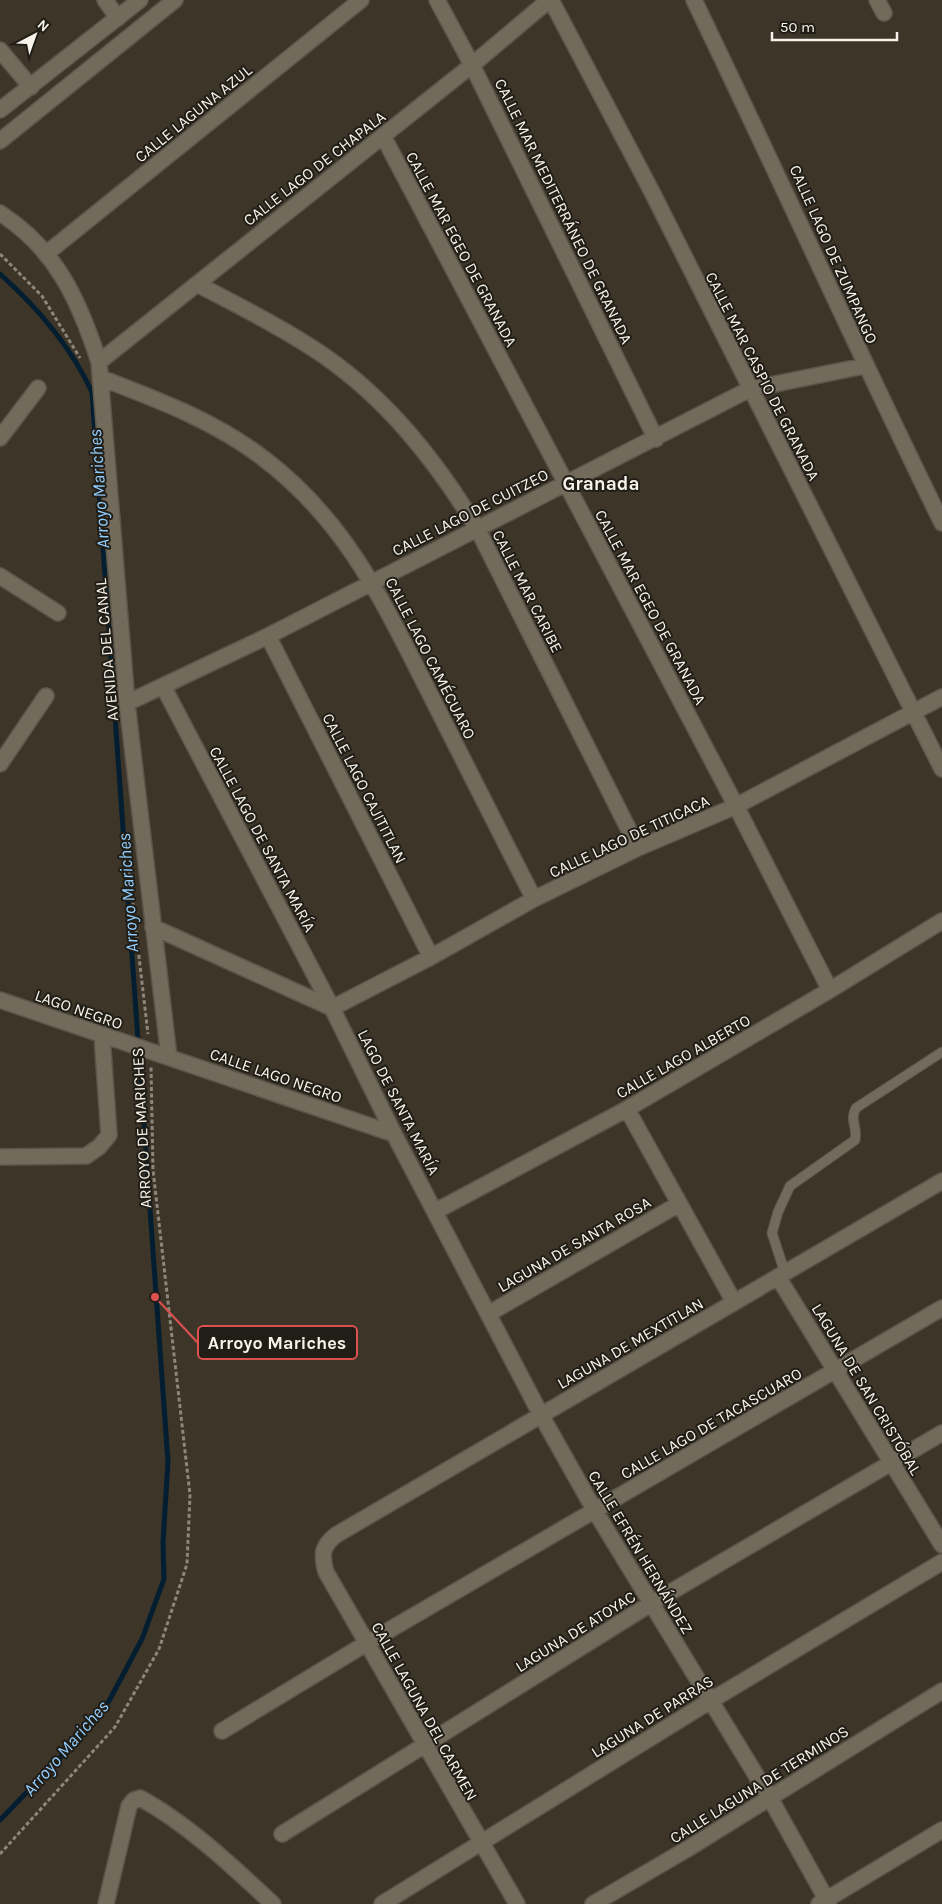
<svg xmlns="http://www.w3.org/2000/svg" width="942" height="1904" viewBox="0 0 942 1904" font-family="Karla,sans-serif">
<rect width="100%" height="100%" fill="#3d3528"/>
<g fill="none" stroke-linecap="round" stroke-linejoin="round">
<!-- stream -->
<path stroke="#041e31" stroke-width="5" d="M0 274C37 307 71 347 92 392L168 1462 163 1542 164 1579 142 1639 109 1701 80 1737 0 1820"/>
<!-- service casing -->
<g stroke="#5b5549" stroke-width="11">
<path id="service" d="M785 1273 772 1233 778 1212 790 1186 855 1140C858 1126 849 1121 856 1108L942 1052"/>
</g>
<!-- minor casing -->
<g stroke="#5b5549" stroke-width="18">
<path id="minor" d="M105 0 118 18
M437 0 472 65 656 439
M551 0 652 192 942 769
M694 0C778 174 857 350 942 523
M877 0 884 13
M0 50 31 87
M383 136 736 806 830 990
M0 213C56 249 79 300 99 362L127 703 169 1057
M47 253 361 0
M197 284C239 306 283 328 323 355 388 400 436 461 477 528L638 848
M99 362 472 65 549 0
M101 378C158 400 215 421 263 458 349 523 386 608 433 700 467 767 500 833 534 899
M0 438 38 388
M0 576 58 613
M268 636 431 957
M163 686 332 1008 394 1134 541 1415 595 1511 770 1798 829 1904
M127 703 268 636 750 389 864 366
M0 764 46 696
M153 927 332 1008
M0 1000 394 1134
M332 1008 431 957 534 899 638 848 736 806 942 697
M627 1109 734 1302
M0 1157 86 1156 99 1147 109 1135 102 1036
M436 1211 627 1109 830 990 942 921
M778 1277 942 1545
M488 1314 679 1204
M222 1731 367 1643 942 1308
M282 1834 652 1603 942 1433
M106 1904 129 1806 134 1800 140 1798C188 1824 233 1867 273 1904
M382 1904 710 1701 942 1562
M517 1904 326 1572C321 1554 322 1546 336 1535L942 1181
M593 1904 689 1848 942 1691
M819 1904 942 1830"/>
</g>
<!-- secondary casing -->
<g stroke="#5b5549" stroke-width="18">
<path id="secondary" d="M0 110 140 0
M0 141 175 0"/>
</g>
<!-- path -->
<path stroke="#8d867b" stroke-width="3" stroke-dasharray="4 2.5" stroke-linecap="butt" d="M0 254 42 296 80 358
M129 871 148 1034
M0 1854 115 1727 159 1649 187 1564 190 1495 153 1170 151 1067"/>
<!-- service -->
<use href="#service" stroke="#726a5b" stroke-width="9"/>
<!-- minor -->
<use href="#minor" stroke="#726a5b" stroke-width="15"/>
<!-- secondary -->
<use href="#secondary" stroke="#726a5b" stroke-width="15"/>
</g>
<g text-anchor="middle" stroke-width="4" stroke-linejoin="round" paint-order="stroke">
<!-- street labels -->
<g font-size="16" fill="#f7f3ea" stroke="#211d17">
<text transform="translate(193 113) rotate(-39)" y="6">CALLE LAGUNA AZUL</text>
<text transform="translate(314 168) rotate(-38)" y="6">CALLE LAGO DE CHAPALA</text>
<text transform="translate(564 211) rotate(64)" y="6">CALLE MAR MEDITERRÁNEO DE GRANADA</text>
<text transform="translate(462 249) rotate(62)" y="6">CALLE MAR EGEO DE GRANADA</text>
<text transform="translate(834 254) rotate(66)" y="6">CALLE LAGO DE ZUMPANGO</text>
<text transform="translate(763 376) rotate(63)" y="6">CALLE MAR CASPIO DE GRANADA</text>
<text transform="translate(470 512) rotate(-27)" y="6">CALLE LAGO DE CUITZEO</text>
<text transform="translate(528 591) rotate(63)" y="6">CALLE MAR CARIBE</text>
<text transform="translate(651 607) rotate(62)" y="6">CALLE MAR EGEO DE GRANADA</text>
<text transform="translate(106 650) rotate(-95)" y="6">AVENIDA DEL CANAL</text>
<text transform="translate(431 658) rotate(63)" y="6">CALLE LAGO CAMÉCUARO</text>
<text transform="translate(365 788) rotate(63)" y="6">CALLE LAGO CAJITITLAN</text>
<text transform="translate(629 836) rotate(-25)" y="6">CALLE LAGO DE TITICACA</text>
<text transform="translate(263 839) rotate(62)" y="6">CALLE LAGO DE SANTA MARÍA</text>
<text transform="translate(79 1009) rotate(19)" y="6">LAGO NEGRO</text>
<text transform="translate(683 1056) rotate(-30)" y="6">CALLE LAGO ALBERTO</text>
<text transform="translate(276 1075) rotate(19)" y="6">CALLE LAGO NEGRO</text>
<text transform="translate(399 1102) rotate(63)" y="6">LAGO DE SANTA MARÍA</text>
<text transform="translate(141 1128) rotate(-93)" y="6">ARROYO DE MARICHES</text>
<text transform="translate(574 1244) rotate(-30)" y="6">LAGUNA DE SANTA ROSA</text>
<text transform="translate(630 1343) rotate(-30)" y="6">LAGUNA DE MEXTITLAN</text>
<text transform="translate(867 1389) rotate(59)" y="6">LAGUNA DE SAN CRISTÓBAL</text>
<text transform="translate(711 1423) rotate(-30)" y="6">CALLE LAGO DE TACASCUARO</text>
<text transform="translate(641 1552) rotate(59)" y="6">CALLE EFRÉN HERNÁNDEZ</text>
<text transform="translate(575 1631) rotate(-32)" y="6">LAGUNA DE ATOYAC</text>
<text transform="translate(425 1711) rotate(61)" y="6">CALLE LAGUNA DEL CARMEN</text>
<text transform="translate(652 1716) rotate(-32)" y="6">LAGUNA DE PARRAS</text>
<text transform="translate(759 1784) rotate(-32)" y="6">CALLE LAGUNA DE TERMINOS</text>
</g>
<!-- water labels -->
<g font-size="18" font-style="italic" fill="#93cffe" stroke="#211d17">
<text transform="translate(99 489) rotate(-94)" y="6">Arroyo Mariches</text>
<text transform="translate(128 893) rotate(-94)" y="6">Arroyo Mariches</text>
<text transform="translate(66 1748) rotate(-49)" y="6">Arroyo Mariches</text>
</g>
<!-- quarter labels -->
<g font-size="19" font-weight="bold" fill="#f7f3ea" stroke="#211d17">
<text x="601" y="490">Granada</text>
</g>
</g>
<!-- callouts -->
<path fill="none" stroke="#dd514f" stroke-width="2" d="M155 1297L198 1343"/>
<circle fill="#dd514f" stroke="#211d17" stroke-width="2" cx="155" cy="1297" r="5"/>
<rect fill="#211d17" stroke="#dd514f" stroke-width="2" x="198" y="1326" width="159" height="33" rx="5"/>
<g font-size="18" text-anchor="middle" font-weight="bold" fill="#f7f3ea">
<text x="277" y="1349">Arroyo Mariches</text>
</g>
<!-- north arrow -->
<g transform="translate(35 35) rotate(41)" stroke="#211d17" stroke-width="4" paint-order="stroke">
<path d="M0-4L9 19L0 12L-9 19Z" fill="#f7f3ea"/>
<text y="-8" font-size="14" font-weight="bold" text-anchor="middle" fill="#f7f3ea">N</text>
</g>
<!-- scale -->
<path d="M772 32v8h125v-8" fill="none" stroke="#f7f3ea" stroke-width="2.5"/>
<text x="780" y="32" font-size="15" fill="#f7f3ea" stroke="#211d17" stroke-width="4" paint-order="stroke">50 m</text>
</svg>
